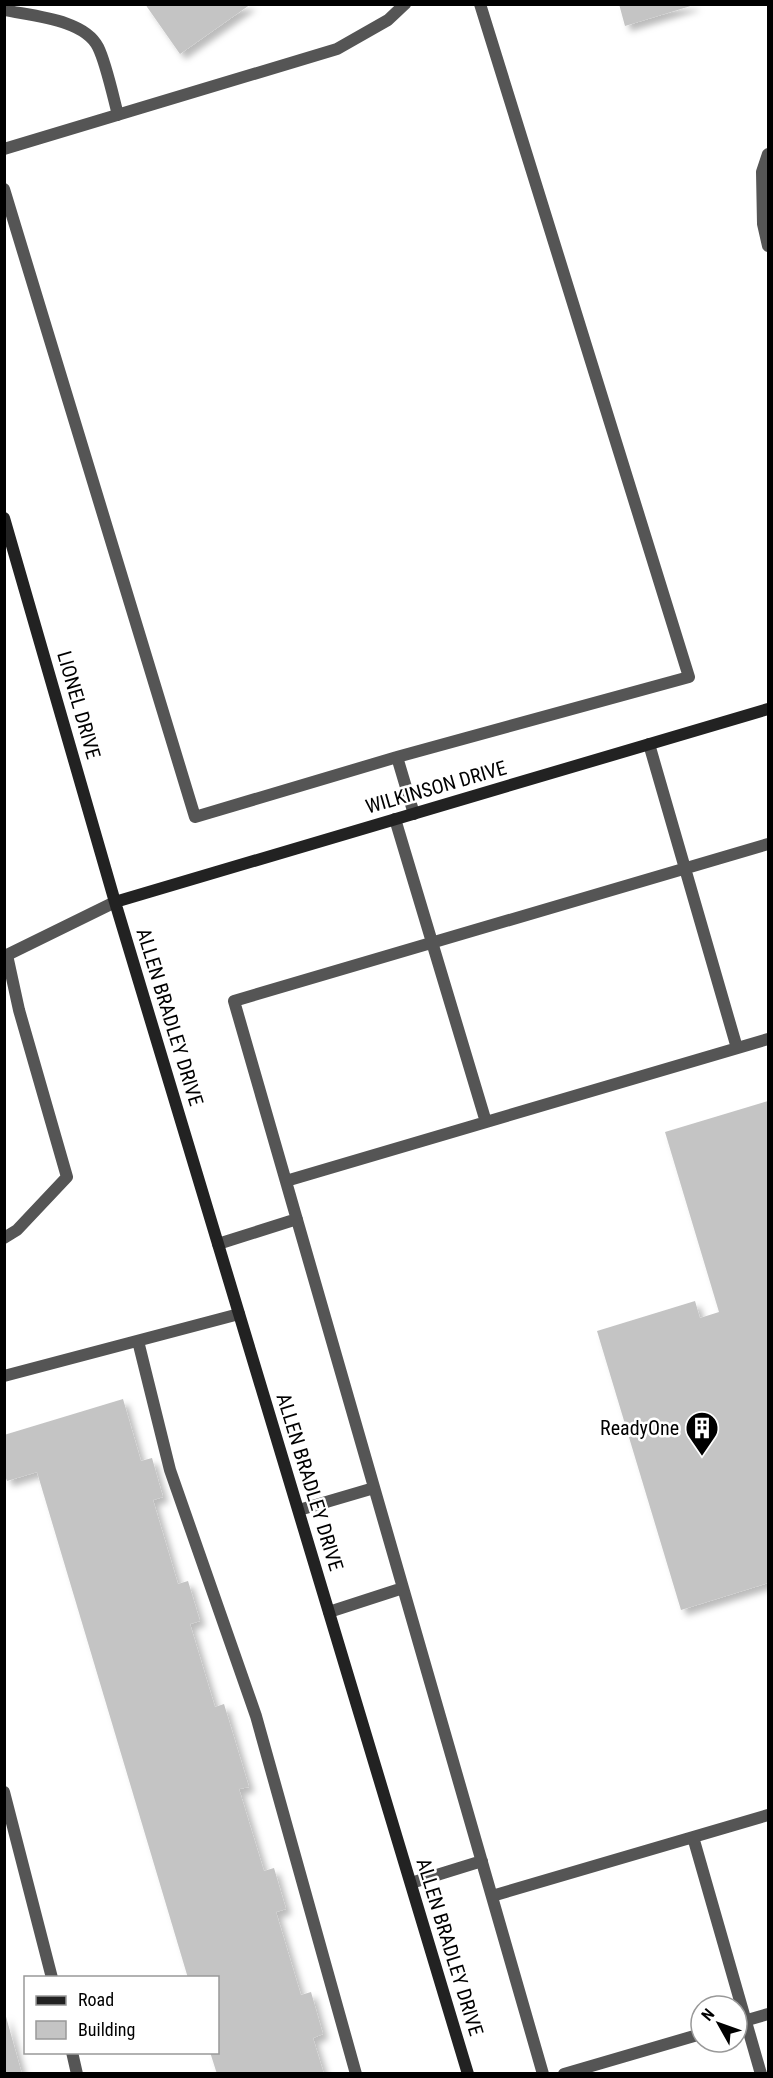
<svg xmlns="http://www.w3.org/2000/svg" width="773" height="2078" viewBox="0 0 773 2078" font-family="'Roboto Condensed',sans-serif">
<defs>
<filter id="shadow"><feDropShadow dx="5.5" dy="5.5" stdDeviation="3" flood-color="#0004"/></filter>
</defs>
<rect width="100%" height="100%" fill="#fff"/>
<!-- building -->
<path fill="#c4c4c4" filter="url(#shadow)" d="M145 4H251L180 54Z
M619 4H694V5L625 26Z
M768 1101V1583L681 1610 597 1331 695 1301 700 1318 719 1312 665 1132Z
M123 1399 141 1461 152 1458 163 1497 153 1500 178 1584 188 1581 200 1621 190 1624 215 1707 224 1704 249 1787 239 1789 264 1871 274 1868 286 1909 276 1912 301 1995 311 1992 323 2034 313 2038 324 2074H217L210 2052H218V1978H188L37 1472 7 1481 4 1473V1435Z
M5 2013 22 2074H4Z"/>
<g fill="none" stroke-linecap="round" stroke-linejoin="round">
<!-- lane -->
<path stroke="#555" stroke-width="12" d="M4 10C32 16 84 19 98 47 106 63 113 96 118 115
M4 149 337 49 388 20 405 4
M768 154 762 172 763 224 768 246
M4 189 195 817 397 757 689 677 480 4
M649 744 737 1048
M397 757 414 814
M395 819 486 1122
M286 1181 768 1039
M4 1238 17 1230 67 1177 19 1010 7 955 115 902
M218 1244 297 1219
M138 1341 170 1470 256 1716 356 2074
M4 1376 239 1314
M299 1510 374 1488
M329 1612 403 1588
M4 1792 52 1978
M693 1837 761 2074
M411 1883 482 1861
M492 1896 768 1815
M737 2023 768 2014
M72 2052 77 2074
M543 2074 234 1001 768 844
M564 2074 701 2034"/>
<!-- secondary -->
<path stroke="#222" stroke-width="12" d="M4 518 115 902 468 2074
M115 902 768 709"/>
</g>
<!-- icons -->
<defs>
<g id="building-pin" transform="scale(1.725)"><path d="M0 17L-7.5 6A9.5 9.5 0 1 1 7.5 6Z" fill="#000" stroke="#fff"/><path d="M-4-6H4V6H1V3H-1V6H-4ZM-2.5-4.3h1.7v1.8h-1.7ZM.8-4.3h1.7v1.8H.8ZM-2.5-1h1.7V.8h-1.7ZM.8-1h1.7V.8H.8Z" fill="#fff"/></g>
</defs>
<g fill-rule="evenodd">
<use href="#building-pin" x="702" y="1428"/>
</g>
<g text-anchor="middle" stroke-width="5" stroke-linejoin="round" paint-order="stroke">
<!-- street labels -->
<g font-size="20" fill="#000" stroke="#fff">
<text transform="translate(79 705) rotate(74)" y="7">LIONEL DRIVE</text>
<text transform="translate(436 787) rotate(-16)" y="7">WILKINSON DRIVE</text>
<text transform="translate(170 1017) rotate(73)" y="7">ALLEN BRADLEY DRIVE</text>
<text transform="translate(310 1482) rotate(73)" y="7">ALLEN BRADLEY DRIVE</text>
<text transform="translate(450 1947) rotate(73)" y="7">ALLEN BRADLEY DRIVE</text>
</g>
<!-- poi labels -->
<g font-size="20" fill="#000" stroke="#fff" text-anchor="end">
<text x="679" y="1435">ReadyOne</text>
</g>
</g>
<!-- border -->
<rect width="773" height="2078" fill="none" stroke="#000000" stroke-width="12"/>
<!-- legend -->
<rect x="24" y="1976" width="195" height="78" fill="#ffffff" stroke="#999999" stroke-width="1.5"/>
<rect x="36" y="1996" width="30" height="9" fill="#222222" stroke="#999999" stroke-width="1.5"/>
<text x="78" y="2006" font-size="18" fill="#000000">Road</text>
<rect x="36" y="2021" width="30" height="18" fill="#c4c4c4" stroke="#999999" stroke-width="1.5"/>
<text x="78" y="2036" font-size="18" fill="#000000">Building</text>
<!-- north arrow -->
<g transform="translate(719 2024) rotate(310)"><circle r="28" fill="#ffffff" stroke="#999999" stroke-width="1.5"/>
<path d="M0-4.5L10 22L0 15L-10 22Z" fill="#000000"/>
<text y="-9" font-size="16" font-weight="bold" text-anchor="middle" fill="#000000">N</text>
</g>
</svg>
